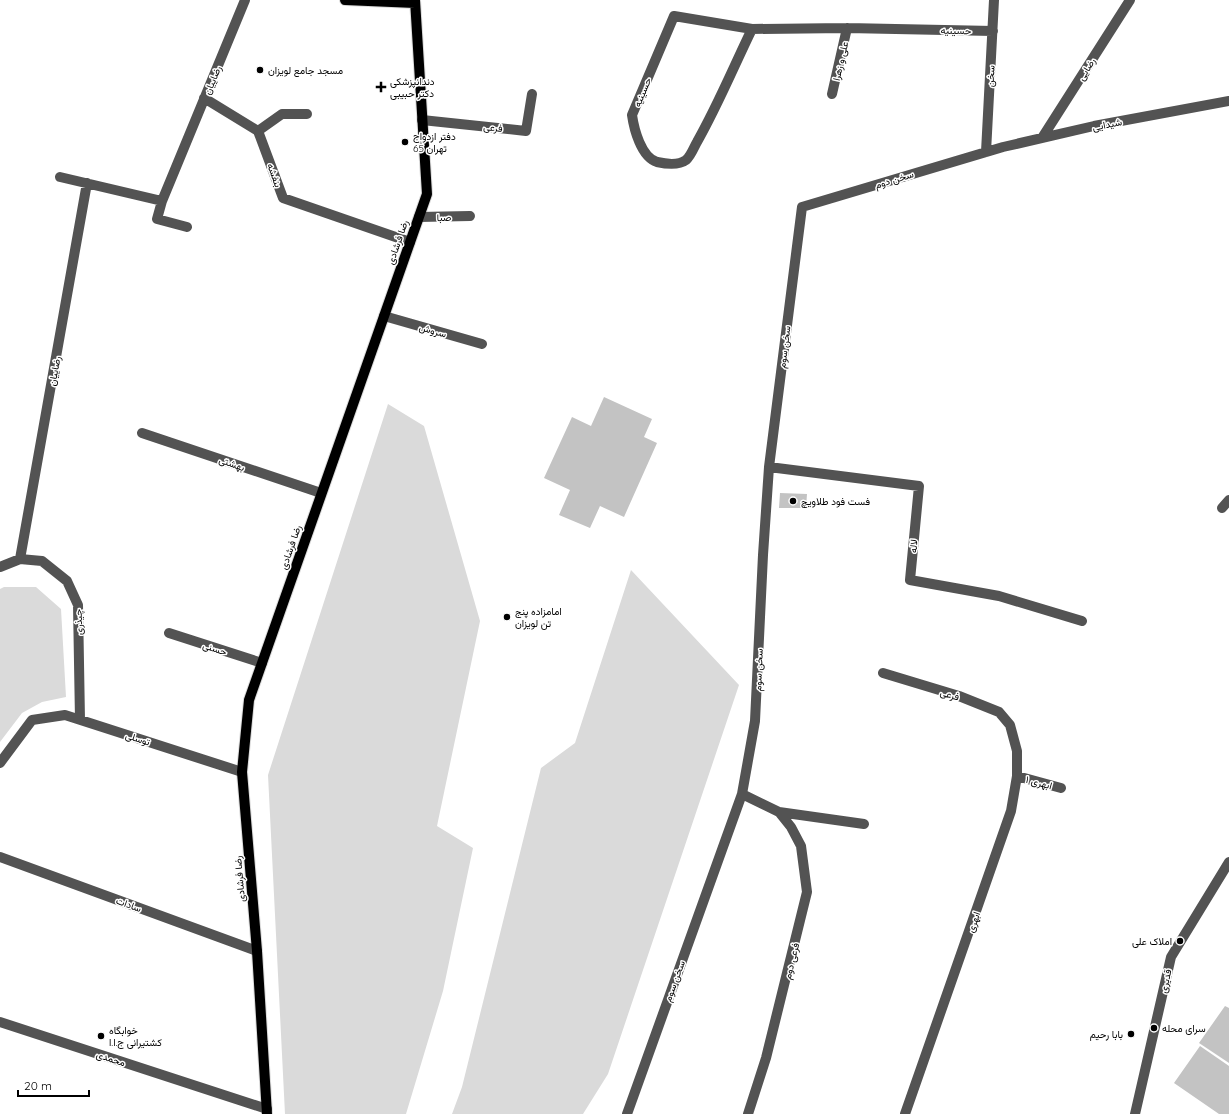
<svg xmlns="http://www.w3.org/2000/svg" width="1229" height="1114" viewBox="0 0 1229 1114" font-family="Quicksand,Vazirmatn,sans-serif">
<rect width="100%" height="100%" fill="#fff"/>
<!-- green -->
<path fill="#dadada" d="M388 404 424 426 480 621 437 826 473 848 443 991 406 1114H285L268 775Z
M631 570 739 685 608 1074 583 1114H452L462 1087 541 768 575 743Z
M4 587H36L61 609 66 697 42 702 22 713 0 742V589Z"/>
<!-- building -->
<path fill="#c3c3c3" d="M604 397 652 419 644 437 657 443 624 517 600 506 590 528 559 515 570 490 544 478 572 417 591 426Z
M780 493 807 494 806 508H779Z
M1225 1006 1229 1008V1063L1199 1043Z
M1200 1046 1229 1066V1114H1219L1174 1083Z"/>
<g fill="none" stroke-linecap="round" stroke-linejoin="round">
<!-- major casing -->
<g stroke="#dbdbdb" stroke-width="12">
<path id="major" d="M345 0 415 3
M267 1114 257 951 242 772 249 700 427 194 415 0"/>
</g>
<!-- minor -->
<path stroke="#535353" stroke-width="10" d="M752 29C734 66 718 105 697 142 694 147 691 156 686 160 678 166 666 164 657 162 641 157 634 129 632 115L674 16 752 29 847 28 993 31
M832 94 847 28
M204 98 258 131 283 198 410 242
M422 120 526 131 532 94
M258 131 282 114H307
M1042 138 1130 0
M986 152 994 0
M60 177 162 201
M419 217 470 216
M187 227 157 219 162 201 245 0
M384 316 482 344
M142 433 321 493
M769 467 919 486 910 580 999 596 1082 621
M1222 508 1229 500
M20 559 87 183
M0 567 20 559 42 561 67 581 78 605 80 720
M169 633 262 663
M883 673 959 696 999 712 1010 725 1017 751V776L1011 811 905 1114
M0 763 32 720 65 715 242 772
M1017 776 1061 788
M742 794 779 812 791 827 801 846 807 892 766 1058 748 1114
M779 812 864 824
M0 857 257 951
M0 1022 267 1109
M627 1114 742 794 755 721 763 555 769 467 802 207 1003 147 1094 126 1229 101
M1135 1114 1171 957 1229 862"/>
<!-- major -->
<use href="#major" stroke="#000" stroke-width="10"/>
</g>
<!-- markers -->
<g fill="#000" stroke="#fff" stroke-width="1.5">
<circle cx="260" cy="70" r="4"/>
<path d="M379 81h4v4h4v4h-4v4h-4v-4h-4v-4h4z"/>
<circle cx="405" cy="142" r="4"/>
<circle cx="793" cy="501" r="4"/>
<circle cx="507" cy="617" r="4"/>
<circle cx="1180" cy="941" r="4"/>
<circle cx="1154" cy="1028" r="4"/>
<circle cx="1131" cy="1034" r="4"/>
<circle cx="101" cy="1036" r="4"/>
</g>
<g text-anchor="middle" stroke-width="3" stroke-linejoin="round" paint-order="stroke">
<!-- street labels -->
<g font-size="10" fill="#000" stroke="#fff">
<text transform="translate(956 30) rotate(1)" y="4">حسینیه</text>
<text transform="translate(840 61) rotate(-77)" y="4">علی و زهرا</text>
<text transform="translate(1086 69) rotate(-58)" y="4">رضایی</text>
<text transform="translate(990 76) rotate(-87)" y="4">سخن</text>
<text transform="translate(212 80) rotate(-67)" y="4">رضاییان</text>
<text transform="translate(642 92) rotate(-67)" y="4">حسینیه</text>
<text transform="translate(1107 124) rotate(-11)" y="4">شیدایی</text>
<text transform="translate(493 127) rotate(6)" y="4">فرعی</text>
<text transform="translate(275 175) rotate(70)" y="4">بنفشه</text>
<text transform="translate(894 179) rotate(-17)" y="4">سخن دوم</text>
<text transform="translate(444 217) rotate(-1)" y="4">صبا</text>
<text transform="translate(397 242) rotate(-71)" y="4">رضا فرشادی</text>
<text transform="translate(433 330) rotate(16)" y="4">سروش</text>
<text transform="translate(784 347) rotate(-83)" y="4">سخن سوم</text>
<text transform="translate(54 371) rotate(-80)" y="4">رضاییان</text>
<text transform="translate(232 463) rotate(19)" y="4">بهشتی</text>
<text transform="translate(913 546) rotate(-85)" y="4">لاله</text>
<text transform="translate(290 547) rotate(-71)" y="4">رضا فرشادی</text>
<text transform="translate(78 622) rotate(-92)" y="4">چیذری</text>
<text transform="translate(215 648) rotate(18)" y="4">حسنی</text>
<text transform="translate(758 670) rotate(-88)" y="4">سخن سوم</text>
<text transform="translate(950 694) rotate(17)" y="4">فرعی</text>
<text transform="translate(138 738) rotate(18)" y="4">توسلی</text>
<text transform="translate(1039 782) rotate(15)" y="4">ابهری ۱</text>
<text transform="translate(239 879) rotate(-95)" y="4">رضا فرشادی</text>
<text transform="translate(129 904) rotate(20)" y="4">سادات</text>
<text transform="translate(973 922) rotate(-71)" y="4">ابهری</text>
<text transform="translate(791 961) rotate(-76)" y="4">فرعی دوم</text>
<text transform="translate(674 981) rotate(-70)" y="4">سخن سوم</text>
<text transform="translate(1165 981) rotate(-77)" y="4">قدیری</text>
<text transform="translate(111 1058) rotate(18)" y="4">محمدی</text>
</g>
<!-- poi labels -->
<g font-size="10" fill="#000" stroke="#fff" text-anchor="start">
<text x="268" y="74">مسجد جامع لویزان</text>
<text x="390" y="85">دندانپزشکی<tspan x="390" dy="12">دکتر حبیبی</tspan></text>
<text x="413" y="140">دفتر ازدواج<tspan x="413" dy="12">65 تهران</tspan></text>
<text x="801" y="505">فست فود طلاویچ</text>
<text x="515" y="615">امامزاده پنج<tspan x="515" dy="12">تن لویزان</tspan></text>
<text x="1172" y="945" text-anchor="end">املاک علی</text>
<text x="1162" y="1032">سرای محله</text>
<text x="109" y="1034">خوابگاه<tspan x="109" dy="12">کشتیرانی ج.ا.ا</tspan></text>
<text x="1123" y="1038" text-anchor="end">بابا رحیم</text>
</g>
</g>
<!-- scale -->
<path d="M18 1090v6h71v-6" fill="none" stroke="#000000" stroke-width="2"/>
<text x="24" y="1090" font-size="12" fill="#000000" stroke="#ffffff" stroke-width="3" paint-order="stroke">20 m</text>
</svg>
